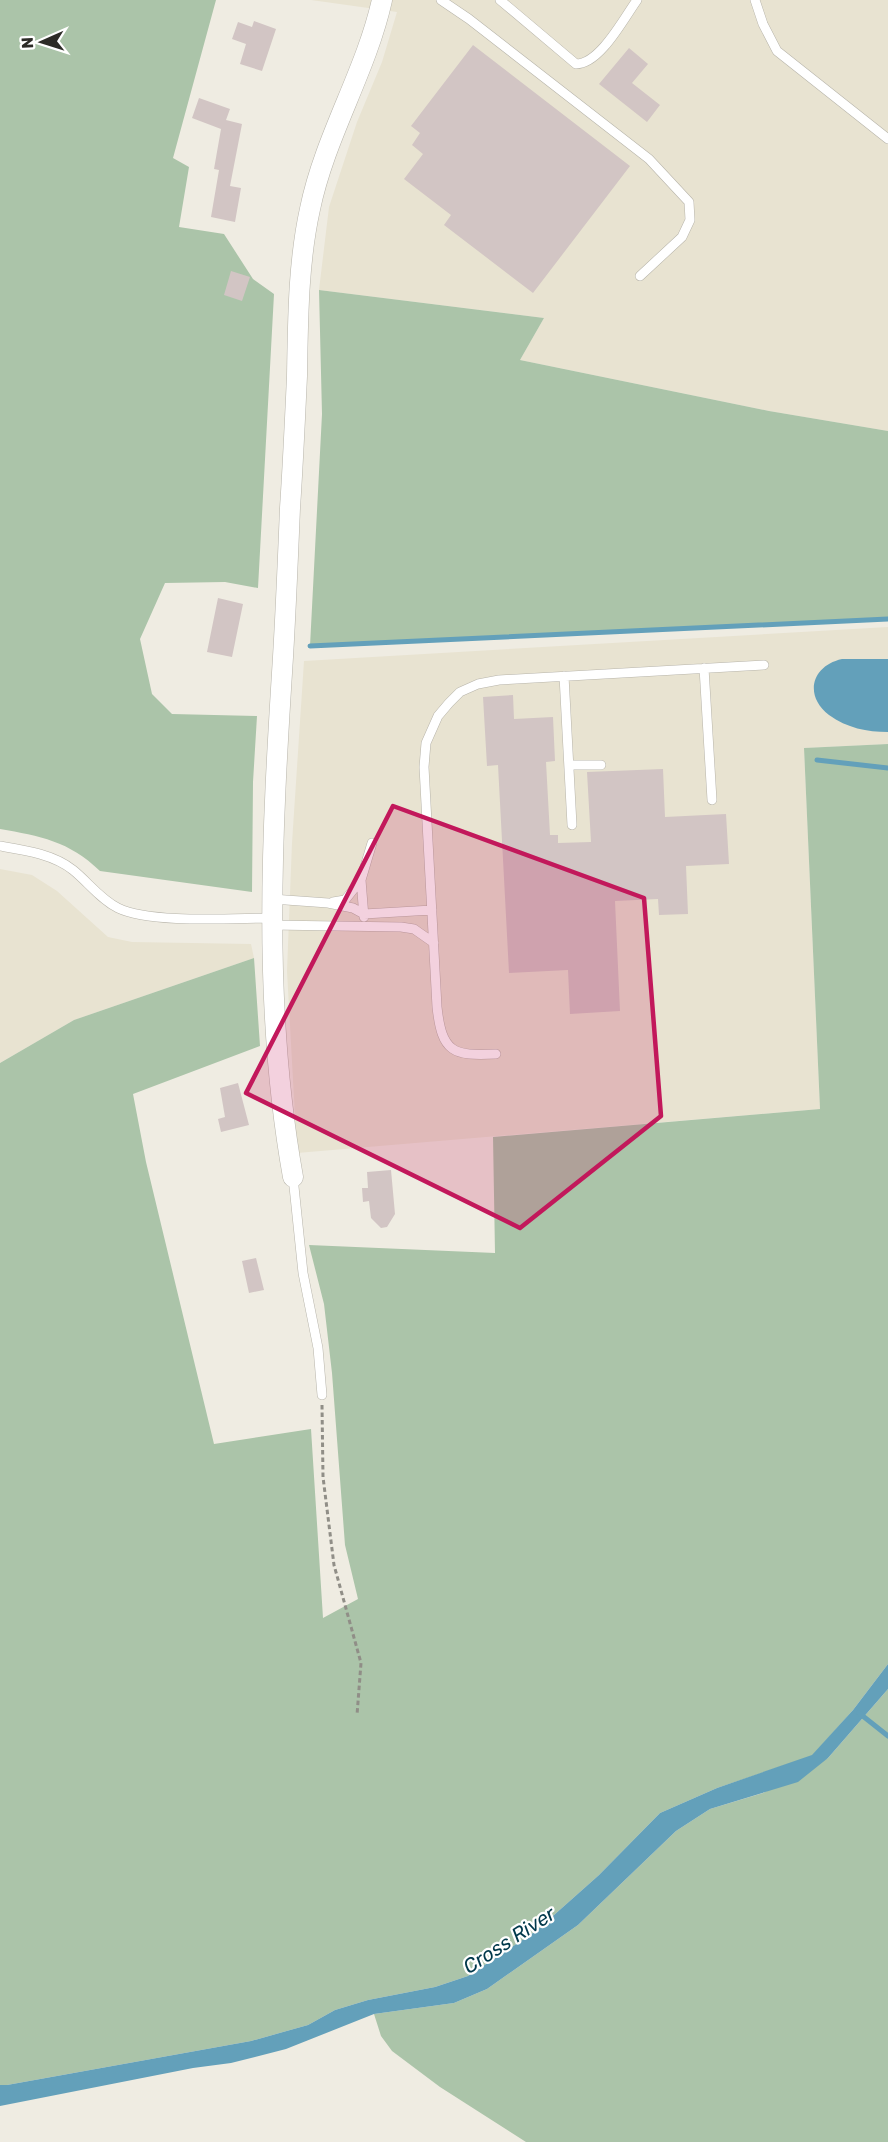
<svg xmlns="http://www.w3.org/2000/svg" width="888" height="2142" viewBox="0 0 888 2142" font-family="Rubik,sans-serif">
<rect width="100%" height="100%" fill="#efece2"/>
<!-- built -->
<path fill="#e8e3d1" d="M311 0H888V431L769 411 520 360 544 318 319 290 329 207 357 122 382 62 397 12Z
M888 627V744L804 748 820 1109 297 1153 287 971 292 843 304 661Z
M0 869 32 875 57 891 108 937 132 942 251 944 254 958 74 1020 0 1063Z"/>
<!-- green -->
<path fill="#abc4a9" d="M0 0H216L173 158 189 167 179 227 224 234 253 279 274 294 258 588 225 582 165 583 140 639 152 694 172 714 257 716 253 782 252 892 100 871C69 841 40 836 0 829Z
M319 290 544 318 520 360 769 411 888 431V619L310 646 322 414Z
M888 744V1664L853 1710 812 1756 717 1788 660 1813 599 1875 536 1931 468 1976 435 1987 368 2000 335 2010 308 2025 251 2041 7 2085H0V1063L74 1020 254 958 260 1046 133 1094 146 1162 214 1444 311 1429 323 1618 358 1599 345 1545 332 1373 324 1304 309 1245 495 1253 493 1137 820 1109 804 748Z
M888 1689V2142H526L440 2087 392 2051 381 2036 374 2014 454 2003 487 1989 578 1925 676 1831 710 1809 763 1793 828 1758Z"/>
<!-- water -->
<path fill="#63a0ba" d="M842 659H888V732C867 732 847 728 829 715 804 696 811 666 842 659Z
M888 1664V1689L828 1758 798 1782 710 1809 676 1831 578 1925 487 1989 454 2003 374 2014 286 2049 231 2063 193 2068 0 2106V2085H7L251 2041 308 2025 335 2010 368 2000 435 1987 468 1976 536 1931 599 1875 660 1813 717 1788 812 1755 853 1710Z"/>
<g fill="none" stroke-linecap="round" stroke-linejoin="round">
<!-- stream -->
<path stroke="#63a0ba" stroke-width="5" d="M310 646 888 619
M817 760 888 768
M859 1713 888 1736"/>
</g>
<!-- building -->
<path fill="#d2c5c4" d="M254 21 276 29 262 71 240 64 246 44 232 39 238 22 252 27Z
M473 45 630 166 533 293 444 225 451 215 404 179 423 154 412 145 420 133 411 126Z
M629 48 648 64 632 83 660 105 647 122 599 84Z
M199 98 230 109 226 120 242 124 230 186 241 188 235 222 211 217 219 170 214 169 221 129 192 118Z
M231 271 250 277 242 301 224 295Z
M218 598 243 604 232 657 207 652Z
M513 695 514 719 553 717 555 761 546 762 550 835H558V843L591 842 587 772 663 769 665 817 726 814 729 864 686 866 688 914 659 915 658 899 615 901 620 1011 570 1014 568 970 509 973 498 765 487 766 483 697Z
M238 1083 249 1125 221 1132 218 1119 225 1117 220 1088Z
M391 1170 395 1214 387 1227 381 1228 371 1218 369 1201 363 1202 362 1188H368L367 1172Z
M256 1258 264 1290 249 1293 242 1261Z"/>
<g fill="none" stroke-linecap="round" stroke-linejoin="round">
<!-- lane casing -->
<g stroke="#b7b4aa" stroke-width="10">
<path id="lane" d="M441 0 469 19 649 159 689 202 690 220 682 237 640 276
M500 0 576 64C600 64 624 18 637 0
M755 0 763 24 777 51 888 139
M704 668 712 800
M564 676 572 825
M569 765H601
M0 846C24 850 53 854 73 870 88 882 100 899 118 908 151 924 234 918 272 918
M272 899 328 903 353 908 364 914 432 910
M333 902 345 900 361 880
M364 917 361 880 372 843
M272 925 401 927 414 929 434 943
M496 1054C453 1056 442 1053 437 1007L424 767 426 743 438 716 449 703 460 692 478 684 499 680 764 665
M293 1177 303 1273 318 1348 322 1395"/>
</g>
<!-- street casing -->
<g stroke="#b7b4aa" stroke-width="21">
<path id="street" d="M293 1177C262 1005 272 830 283 657 286 607 288 557 290 508 293 464 295 420 297 376 298 321 298 263 310 209 325 136 366 72 382 0"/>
</g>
<!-- path -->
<path stroke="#908e87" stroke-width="3" stroke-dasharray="4.5 3" stroke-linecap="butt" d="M322 1405 323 1477 334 1565 361 1663 357 1715"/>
<!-- lane -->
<use href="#lane" stroke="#fff" stroke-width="9"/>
<!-- street -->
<use href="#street" stroke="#fff" stroke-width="20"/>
</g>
<!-- marked area -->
<path fill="#c2185b" fill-opacity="0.2" stroke="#c2185b" stroke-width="4.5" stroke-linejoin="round" d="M393 806 644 898 661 1116 520 1228 246 1093Z"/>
<g text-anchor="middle" stroke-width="4.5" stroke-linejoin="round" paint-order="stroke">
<!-- water labels -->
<g font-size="20" font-style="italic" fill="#00384b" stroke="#fff">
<text transform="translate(509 1940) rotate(-33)" y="7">Cross River</text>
</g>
</g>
<!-- north arrow -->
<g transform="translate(42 42) rotate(267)" stroke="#ffffff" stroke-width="4.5" paint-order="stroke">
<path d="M0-4.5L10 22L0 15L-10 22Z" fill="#2c2b27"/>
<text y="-9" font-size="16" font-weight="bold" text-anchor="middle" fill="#2c2b27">N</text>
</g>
</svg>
